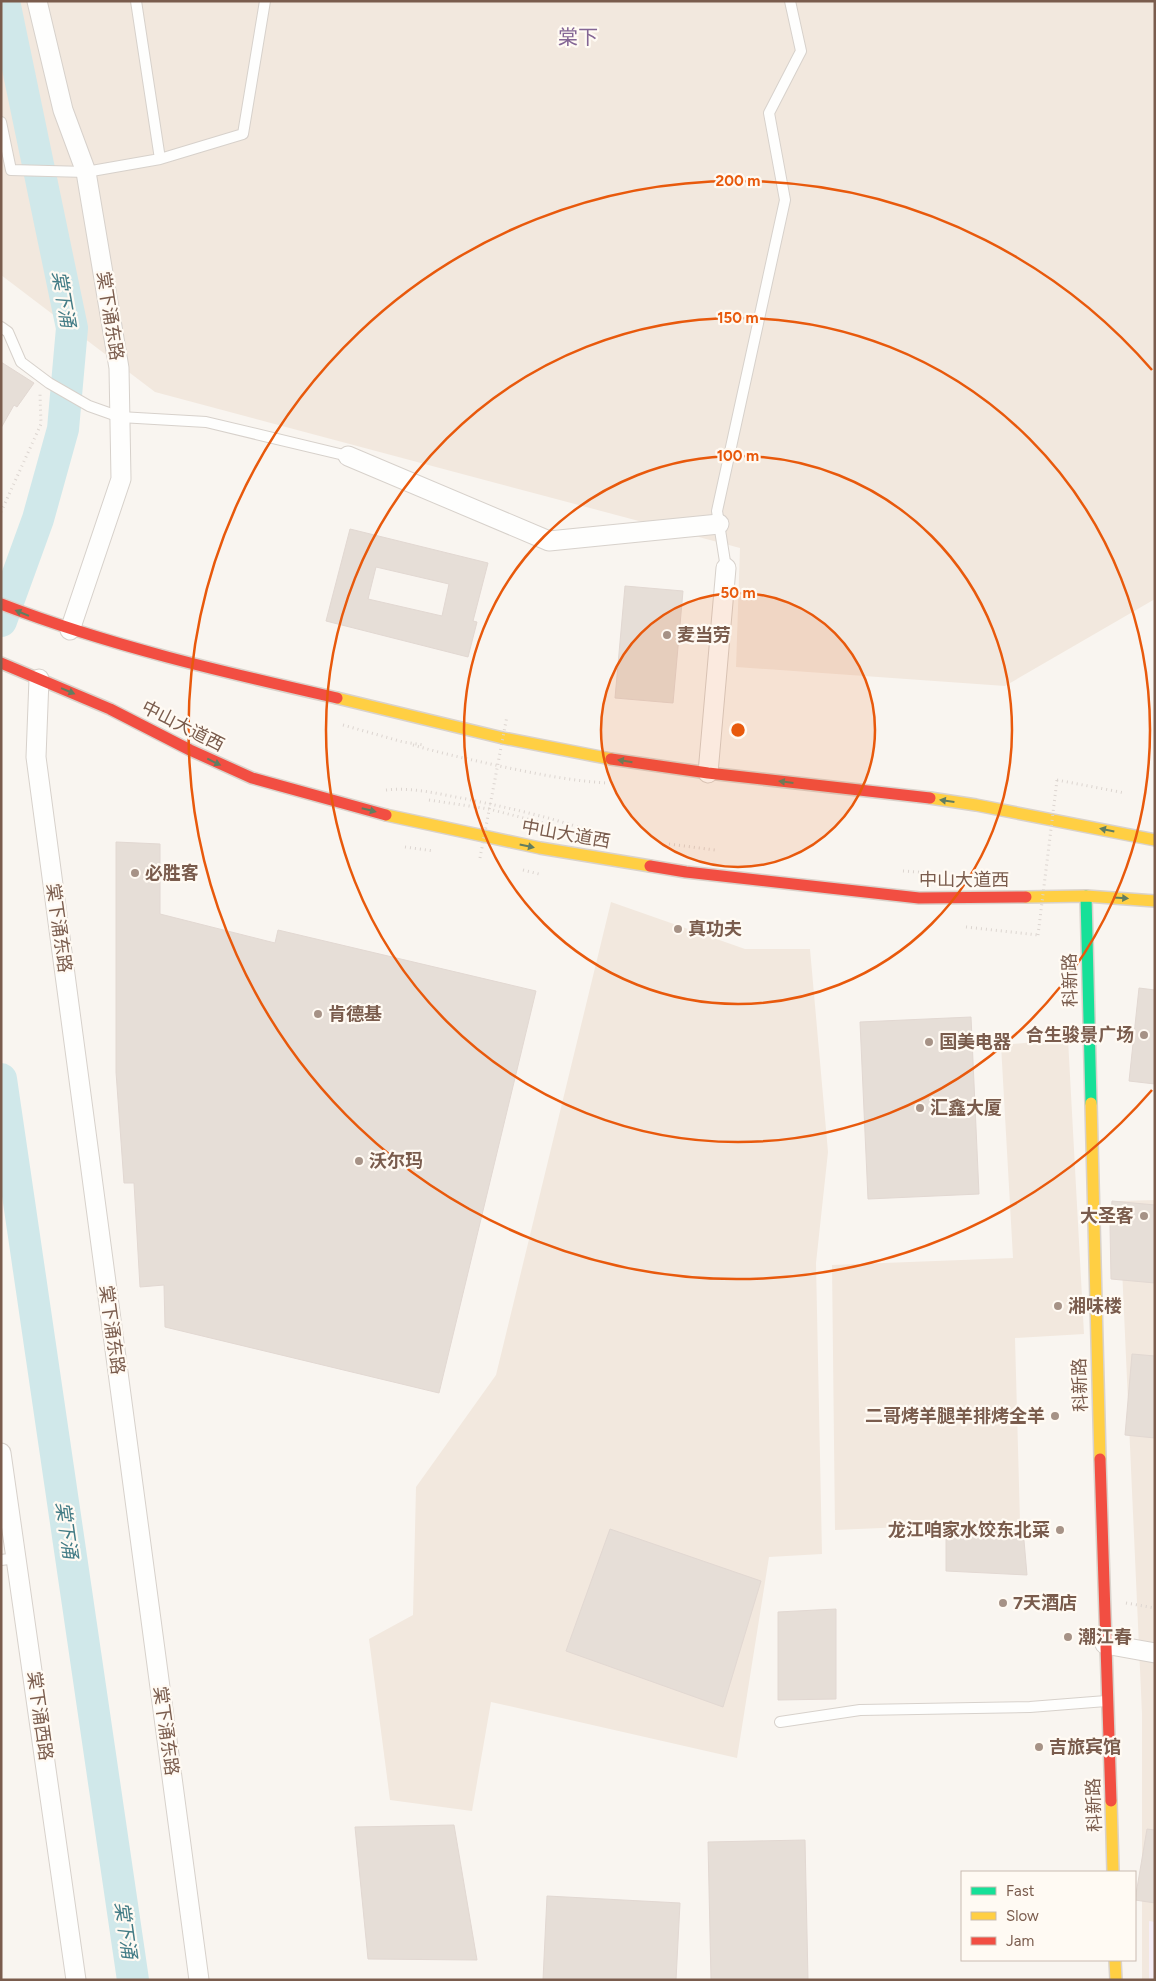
<svg xmlns="http://www.w3.org/2000/svg" width="1156" height="1981" viewBox="0 0 1156 1981" font-family="Figtree,'Noto Sans SC',sans-serif">
<rect width="100%" height="100%" fill="#f9f5f0"/>
<!-- residential -->
<path fill="#f2e8de" d="M1 1H1155V599L1005 686 736 667 740 548 155 392 1 275Z
M611 902 745 949H810L828 1152 816 1263 822 1554 769 1557 737 1758 491 1702 472 1811 390 1800 369 1639 413 1615 416 1487 496 1375Z
M1068 1039 1084 1334 1015 1338 1020 1522 835 1530 832 1265 1013 1258 1001 1045Z
M1155 1200V1980H1142V1714L1119 1201Z"/>
<!-- education -->
<path fill="#f6eef6" d="M1149 1921 1155 1922V1980H1149Z"/>
<g fill="none" stroke-linecap="round" stroke-linejoin="round">
<!-- river -->
<path stroke="#d0e8ea" stroke-width="32" d="M1 621 38 519 63 429 72 328 4 1
M1 1079 133 1980"/>
</g>
<!-- building -->
<path fill="#e6ded7" stroke="#e2d8d2" fill-rule="evenodd" d="M1 362 34 383 17 407 14 405 1 428Z
M350 529 488 563 473 621 477 622 468 657 326 621ZM376 567 449 584 442 616 368 599Z
M625 586 683 591 673 703 615 698Z
M116 842 160 844V914L275 943 278 930 536 991 439 1393 165 1327 164 1285 140 1287 134 1183H124L116 1072Z
M1139 988 1155 990V1084L1129 1081Z
M971 1017 979 1194 868 1199 860 1022Z
M1112 1201 1155 1205V1283L1111 1279 1110 1225Z
M1132 1354 1155 1356V1438L1125 1435Z
M610 1529 761 1581 723 1707 566 1651Z
M946 1529H1023L1027 1575 946 1571Z
M836 1609V1699L778 1700V1612Z
M454 1825 477 1960 368 1959 355 1827Z
M1147 1829 1155 1830V1903L1135 1900Z
M805 1840 808 1980H711L708 1842Z
M547 1896 680 1903 676 1980H543Z"/>
<g fill="none" stroke-linecap="round" stroke-linejoin="round">
<!-- lane casing -->
<g stroke="#d7d1cb" stroke-width="12">
<path id="lane" d="M136 1 160 159
M1 122 11 170 86 172 160 159 243 134 265 1
M1 327 8 332 21 362 49 383 89 406 120 417 206 422 348 456
M726 568 717 511 785 200 769 113 801 51 790 1
M1 1560 17 1558
M780 1722 860 1710 1030 1707 1106 1701"/>
</g>
<!-- street casing -->
<g stroke="#d7d1cb" stroke-width="21">
<path id="street" d="M37 1 63 110 86 172 119 368 121 479 70 630
M348 456 549 541 719 524
M39 679 36 757 199 1980
M708 773 726 568
M1 1453 76 1980
M1105 1644 1155 1653"/>
</g>
<!-- fast casing -->
<g stroke="#d9d2cb" stroke-width="14">
<path id="fast" d="M1086 896 1091 1103"/>
</g>
<!-- slow casing -->
<g stroke="#d9d2cb" stroke-width="14">
<path id="slow" d="M337 698 503 738 611 759
M930 798 976 805 1155 840
M386 815 540 848 650 866
M1026 897 1086 896 1155 901
M1091 1103 1100 1459
M1111 1801 1113 1872
M1115 1960 1116 1980"/>
</g>
<!-- jam casing -->
<g stroke="#d9d2cb" stroke-width="14">
<path id="jam" d="M1 604C110 646 223 672 337 698
M1 663 110 709 190 750 252 778 386 815
M611 759 708 773 930 798
M650 866 686 872 919 898 1026 897
M1100 1459 1111 1801"/>
</g>
<!-- path -->
<path stroke="#dcd5d0" stroke-width="3" stroke-dasharray="1 4" stroke-linecap="butt" d="M1 512 41 424 40 394
M343 725 403 742 424 745
M413 745C443 754 473 760 504 767 538 774 572 781 607 783
M1057 780 1125 793
M386 790C413 787 439 794 466 799 510 808 554 818 596 833
M429 800 489 809 547 824
M669 844 715 850
M405 847 434 851
M523 870 539 874
M903 871 931 873
M966 927 1038 935
M1126 1603 1155 1608"/>
<!-- lane -->
<use href="#lane" stroke="#fefefd" stroke-width="10"/>
<!-- street -->
<use href="#street" stroke="#fefefd" stroke-width="19"/>
<!-- fast -->
<use href="#fast" stroke="#16e098" stroke-width="11"/>
<!-- slow -->
<use href="#slow" stroke="#ffcf43" stroke-width="11"/>
<!-- jam -->
<use href="#jam" stroke="#f24e42" stroke-width="11"/>
<!-- path-bridge -->
<path stroke="#dcd5d0" stroke-width="3" stroke-dasharray="1 4" stroke-linecap="butt" d="M480 858 507 716
M1038 935 1057 780"/>
</g>
<!-- one-way arrows -->
<defs><path id="oneway-solid" d="M-6-.8H1V-3.2L6.5 0L1 3.2V.8H-6Z" transform="scale(1.25)"/></defs>
<g fill="#617d60">
<use href="#oneway-solid" transform="translate(22 613) rotate(-158)"/>
<use href="#oneway-solid" transform="translate(68 691) rotate(23)"/>
<use href="#oneway-solid" transform="translate(625 761) rotate(-171)"/>
<use href="#oneway-solid" transform="translate(214 762) rotate(26)"/>
<use href="#oneway-solid" transform="translate(786 782) rotate(-173)"/>
<use href="#oneway-solid" transform="translate(947 801) rotate(-172)"/>
<use href="#oneway-solid" transform="translate(369 810) rotate(14)"/>
<use href="#oneway-solid" transform="translate(1107 830) rotate(-168)"/>
<use href="#oneway-solid" transform="translate(527 846) rotate(12)"/>
<use href="#oneway-solid" transform="translate(1121 898) rotate(3)"/>
</g>
<!-- distance rings -->
<circle cx="738" cy="730" r="137" fill="#e8590c" fill-opacity=".12"/>
<g fill="none" stroke="#e8590c" stroke-width="2.5">
<circle cx="738" cy="730" r="137"/>
<circle cx="738" cy="730" r="274"/>
<circle cx="738" cy="730" r="412"/>
<path d="M1152 1090A549 549 0 1 1 1152 370"/>
</g>
<!-- markers -->
<g fill="#a69286" stroke="#fffaf3" stroke-width="2">
<circle cx="667" cy="635" r="5"/>
<circle cx="135" cy="873" r="5"/>
<circle cx="678" cy="929" r="5"/>
<circle cx="318" cy="1014" r="5"/>
<circle cx="1144" cy="1035" r="5"/>
<circle cx="929" cy="1042" r="5"/>
<circle cx="920" cy="1108" r="5"/>
<circle cx="359" cy="1161" r="5"/>
<circle cx="1144" cy="1216" r="5"/>
<circle cx="1058" cy="1306" r="5"/>
<circle cx="1055" cy="1416" r="5"/>
<circle cx="1060" cy="1530" r="5"/>
<circle cx="1003" cy="1603" r="5"/>
<circle cx="1068" cy="1637" r="5"/>
<circle cx="1039" cy="1747" r="5"/>
</g>
<g text-anchor="middle" stroke-width="4.5" stroke-linejoin="round" paint-order="stroke">
<!-- street labels -->
<g font-size="18" fill="#7a5c4d" stroke="#fffaf3">
<text transform="translate(110 316) rotate(81)" y="6">棠下涌东路</text>
<text transform="translate(183 726) rotate(27)" y="6">中山大道西</text>
<text transform="translate(566 834) rotate(10)" y="6">中山大道西</text>
<text x="964" y="886">中山大道西</text>
<text transform="translate(59 928) rotate(82)" y="6">棠下涌东路</text>
<text transform="translate(1070 980) rotate(-91)" y="6">科新路</text>
<text transform="translate(112 1330) rotate(82)" y="6">棠下涌东路</text>
<text transform="translate(1080 1385) rotate(-92)" y="6">科新路</text>
<text transform="translate(40 1716) rotate(82)" y="6">棠下涌西路</text>
<text transform="translate(166 1731) rotate(82)" y="6">棠下涌东路</text>
<text transform="translate(1094 1805) rotate(-92)" y="6">科新路</text>
</g>
<!-- poi labels -->
<g font-size="18" font-weight="bold" fill="#7a5c4d" stroke="#fffaf3" text-anchor="start">
<text x="677" y="641">麦当劳</text>
<text x="145" y="879">必胜客</text>
<text x="688" y="935">真功夫</text>
<text x="328" y="1020">肯德基</text>
<text x="1134" y="1041" text-anchor="end">合生骏景广场</text>
<text x="939" y="1048">国美电器</text>
<text x="930" y="1114">汇鑫大厦</text>
<text x="369" y="1167">沃尔玛</text>
<text x="1134" y="1222" text-anchor="end">大圣客</text>
<text x="1068" y="1312">湘味楼</text>
<text x="1045" y="1422" text-anchor="end">二哥烤羊腿羊排烤全羊</text>
<text x="1050" y="1536" text-anchor="end">龙江咱家水饺东北菜</text>
<text x="1013" y="1609">7天酒店</text>
<text x="1078" y="1643">潮江春</text>
<text x="1049" y="1753">吉旅宾馆</text>
</g>
<!-- water labels -->
<g font-size="19" font-style="italic" fill="#437c86" stroke="#fffaf3">
<text transform="translate(64 299) rotate(80)" y="7">棠下涌</text>
<text transform="translate(67 1530) rotate(82)" y="7">棠下涌</text>
<text transform="translate(126 1930) rotate(82)" y="7">棠下涌</text>
</g>
<!-- quarter labels -->
<g font-size="20" fill="#846695" stroke="#fffaf3">
<text x="578" y="44">棠下</text>
</g>
</g>
<circle cx="738" cy="730" r="8" fill="#e8590c" stroke="#fffaf3" stroke-width="2.5"/>
<g font-size="15" text-anchor="middle" font-weight="bold" fill="#e8590c" stroke="#fffaf3" stroke-width="4.5" stroke-linejoin="round" paint-order="stroke">
<text x="738" y="186">200 m</text>
<text x="738" y="323">150 m</text>
<text x="738" y="461">100 m</text>
<text x="738" y="598">50 m</text>
</g>
<!-- border -->
<rect width="1156" height="1981" fill="none" stroke="#7a5c4d" stroke-width="5"/>
<!-- legend -->
<rect x="961" y="1871" width="175" height="90" fill="#fffaf3" stroke="#cabbb1"/>
<rect x="971" y="1887" width="25" height="8" fill="#16e098" stroke="#cabbb1"/>
<text x="1006" y="1896" font-size="15" fill="#7a5c4d">Fast</text>
<rect x="971" y="1912" width="25" height="8" fill="#ffcf43" stroke="#cabbb1"/>
<text x="1006" y="1921" font-size="15" fill="#7a5c4d">Slow</text>
<rect x="971" y="1937" width="25" height="8" fill="#f24e42" stroke="#cabbb1"/>
<text x="1006" y="1946" font-size="15" fill="#7a5c4d">Jam</text>
</svg>
